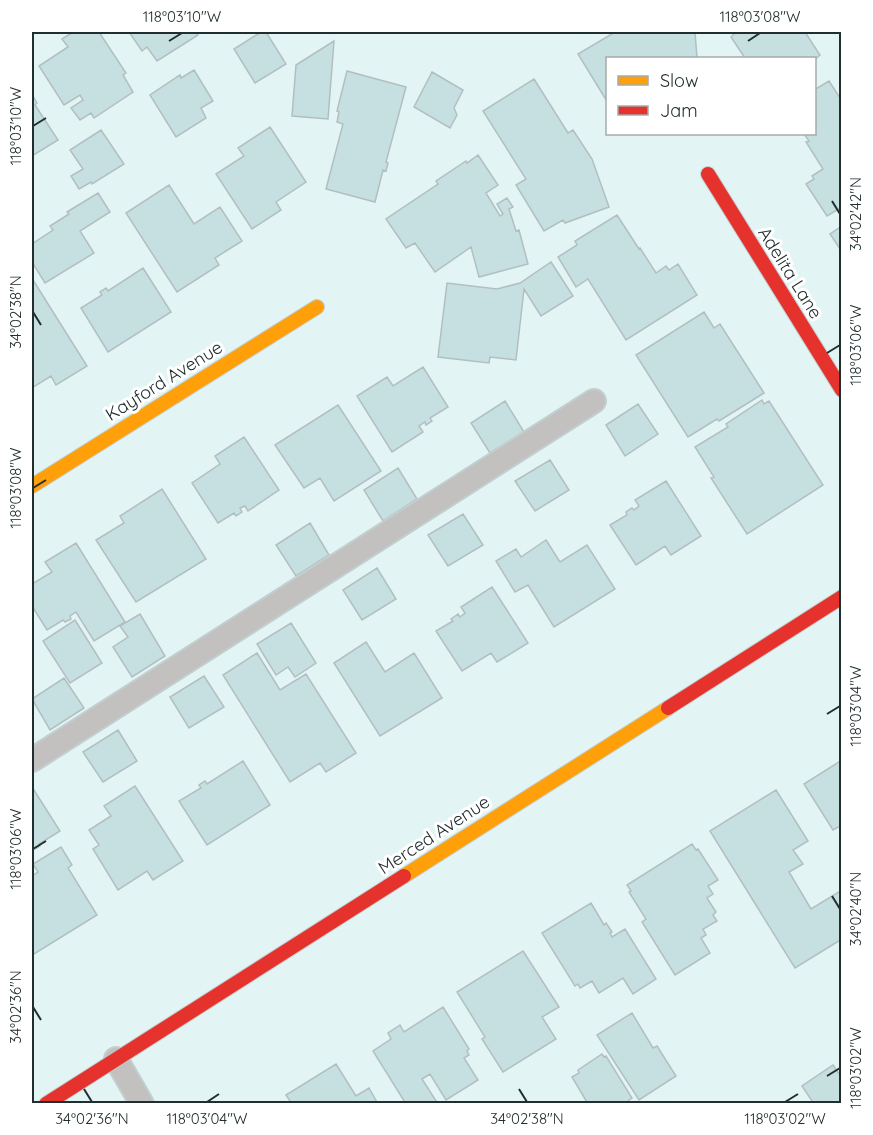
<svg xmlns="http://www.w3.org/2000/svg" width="873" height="1135" viewBox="0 0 873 1135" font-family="Quicksand,sans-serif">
<rect width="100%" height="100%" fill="#e3f4f5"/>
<!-- building -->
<path fill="#c6dfe1" stroke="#b2bfc0" stroke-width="1.5" d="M73 32H99L126 73 123 75 133 92 94 118 91 113 80 120 71 108 83 100 80 95 64 105 39 66 68 47 62 39Z
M129 32H195L198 35 157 61 147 47 142 51Z
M261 32H266L286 64 255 83 234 49Z
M615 32H695L697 58H608V103L578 54Z
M734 32H805L820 55 814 60V58H745L731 37 735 33Z
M334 41 328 119 292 116 296 65Z
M194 70 213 101 201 108 206 118 176 137 150 95 180 75 181 78Z
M347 71 406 87 386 162 388 163 386 171 383 170 375 202 326 189 343 124 337 122 339 112 337 111Z
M432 72 463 90 454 108 457 115 450 128 414 107Z
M534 79 568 133 573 130 592 159 609 207 565 223 563 220 544 231 516 185 526 179 483 111Z
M829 81 842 101V207L827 216 806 184 814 179 812 176 823 169 806 142 809 141 804 134H814V90Z
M33 96 37 103 35 105 58 140 32 156V97Z
M270 127 306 182 276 202 281 210 252 229 216 174 244 156 238 148Z
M101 130 124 164 92 184 91 182 79 189 71 176 83 169 70 150Z
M478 155 498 185 486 193 500 216 503 214 497 204 507 198 513 207 509 209 516 231 519 230 528 264 479 277 471 247 435 272 415 243 406 248 386 219 438 184 436 181 466 161 467 163Z
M169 185 194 224 220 207 242 241 215 258 219 265 177 292 126 213Z
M98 193 110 212 80 231 94 253 45 283 32 262V244L53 230 50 226 69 214 67 212Z
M617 215 639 249 640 248 656 273 666 266 669 270 678 264 697 295 626 340 588 279 576 287 558 257 577 245 575 241Z
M842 226V252L830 234Z
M551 262 573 296 541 316 524 289 516 360 490 357 489 363 438 357 447 283 497 289 520 283Z
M143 268 171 312 108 352 81 308 102 295 100 292 106 288 108 291Z
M33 280 87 366 56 385 51 376 32 388V281Z
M704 312 714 328 720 324 764 393 719 421 717 419 688 437 636 355Z
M423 367 448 407 430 418 432 421 426 425 425 422 419 426 423 432 392 452 357 396 387 377 393 386Z
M762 400 764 404 769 401 823 485 747 534 711 478 714 477 695 447 728 427 726 424Z
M505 401 524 432 490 453 471 423Z
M638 404 658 434 625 456 606 425Z
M338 405 381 471 334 501 320 478 304 488 275 445Z
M244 437 279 490 248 511 245 506 240 508 242 512 236 516 234 513 218 523 192 483 220 464 215 456Z
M550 460 569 490 535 511 515 481Z
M398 468 417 499 383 521 364 490Z
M666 481 701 536 671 555 665 546 636 565 610 525 627 515 626 512 632 508 634 510 639 506 635 500Z
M162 489 206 559 136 602 96 540 124 523 120 516Z
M463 514 483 545 448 566 428 535Z
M310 523 329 555 296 576 276 545Z
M546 540 560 562 587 545 615 589 554 627 528 585 515 592 496 561 516 549 521 557Z
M76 543 125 622 94 641 76 612 70 616 71 619 65 622 63 620 47 630 32 606V584L52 572 45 562Z
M377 568 396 599 362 620 343 590Z
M492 587 528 643 497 662 491 653 462 671 436 631 453 621 451 619 458 614 460 617 465 613 461 607Z
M140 614 165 656 132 677 113 647 128 637 120 626Z
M75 620 102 663 70 683 43 641Z
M291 623 316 663 295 677 288 667 276 675 257 644Z
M366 642 385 672 414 653 442 698 380 736 334 663Z
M257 653 280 690 306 674 356 753 326 772 320 763 290 782 223 675Z
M204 676 224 707 189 728 170 697Z
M64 678 84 708 50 730 32 699Z
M118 730 137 761 103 782 83 752Z
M842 760V825L833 830 804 784Z
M243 761 270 805 207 845 179 801 201 788 199 785 205 781 207 784Z
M135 786 183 861 153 880 147 871 118 890 93 849 99 845 89 830 111 816 104 806Z
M32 787 60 831 39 844 40 846 35 849 34 848 32 849Z
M776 790 808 841 793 850 803 864 789 872 811 909 842 890V939L795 968 710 831Z
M692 844 696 850 698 849 718 880 708 886 713 894 707 898 716 912 713 915 717 921 703 929 706 935 701 938 710 953 675 975 642 922 646 919 629 892 631 891 627 885Z
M61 847 72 865 68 868 97 915 34 954 32 951V876L38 872 33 864Z
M591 903 604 925 606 923 612 932 610 933 612 937 625 929 656 979 633 994 623 978 599 993 592 981 580 988 578 984 575 986 542 933Z
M523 951 559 1007 542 1017 556 1039 503 1072 482 1039 485 1037 457 992Z
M443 1007 469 1049 467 1051 469 1055 464 1058 478 1080 446 1100 430 1074 422 1079 438 1104H406L373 1051 391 1039 388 1033 400 1025 404 1032Z
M632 1013 653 1048 657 1046 676 1076 639 1100 597 1035Z
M602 1054 604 1057 606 1056 632 1098 628 1101 629 1104H588L572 1077 579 1073 578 1070Z
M336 1064 356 1096 369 1088 378 1104H292L286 1095Z
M833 1065 842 1078V1104H814L802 1086Z"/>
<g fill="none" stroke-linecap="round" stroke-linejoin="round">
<!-- lane casing -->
<g stroke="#c2cfd0" stroke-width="26">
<path id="lane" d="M32 760 594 401
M116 1059 142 1104"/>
</g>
<!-- slow casing -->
<g stroke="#c2cfd0" stroke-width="16">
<path id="slow" d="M32 486 317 307
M404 876 668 708"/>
</g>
<!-- jam casing -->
<g stroke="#c2cfd0" stroke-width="16">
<path id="jam" d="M708 174 842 390
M668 708 842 597
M46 1104 404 876"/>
</g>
<!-- lane -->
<use href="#lane" stroke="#c2c1bf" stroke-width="22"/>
<!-- slow -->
<use href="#slow" stroke="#ff9f0a" stroke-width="14"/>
<!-- jam -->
<use href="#jam" stroke="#e5322d" stroke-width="14"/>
</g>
<!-- ticks -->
<path fill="none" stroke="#212d2e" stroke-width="2" d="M169 41 182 33M748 41 760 33M33 126 46 118M832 201 840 214M33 312 41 325M827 353 840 345M33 488 46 480M827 714 840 706M33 849 46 841M832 896 840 909M33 1007 41 1020M827 1076 840 1068M84 1089 92 1102M519 1089 527 1102M207 1102 219 1094M785 1102 798 1094"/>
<g text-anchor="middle" stroke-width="6" stroke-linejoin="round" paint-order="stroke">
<!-- street labels -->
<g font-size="18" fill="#212d2e" stroke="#fff">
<text transform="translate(790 273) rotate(58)" y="6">Adelita Lane</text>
<text transform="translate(164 381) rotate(-32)" y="6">Kayford Avenue</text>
<text transform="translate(434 835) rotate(-33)" y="6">Merced Avenue</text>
</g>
</g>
<!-- border -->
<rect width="873" height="1135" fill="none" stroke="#ffffff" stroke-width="66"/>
<!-- legend -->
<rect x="606" y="57" width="210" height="78" fill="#ffffff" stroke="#a6abab" stroke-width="1.5"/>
<rect x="618" y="76" width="30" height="9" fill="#ff9f0a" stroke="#a6abab" stroke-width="1.5"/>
<text x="660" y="87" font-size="18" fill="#212d2e">Slow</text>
<rect x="618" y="106" width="30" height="9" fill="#e5322d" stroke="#a6abab" stroke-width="1.5"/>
<text x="660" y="117" font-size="18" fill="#212d2e">Jam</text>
<rect x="33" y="33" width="807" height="1069" fill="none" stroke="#212d2e" stroke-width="2"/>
<g font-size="15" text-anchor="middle" fill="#212d2e">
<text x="182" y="22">118°03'10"W</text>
<text x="760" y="22">118°03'08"W</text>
<text transform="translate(16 126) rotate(-90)" y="5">118°03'10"W</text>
<text transform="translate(856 214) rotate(-90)" y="5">34°02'42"N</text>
<text transform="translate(16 312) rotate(-90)" y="5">34°02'38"N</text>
<text transform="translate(856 345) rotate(-90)" y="5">118°03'06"W</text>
<text transform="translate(16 488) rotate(-90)" y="5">118°03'08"W</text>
<text transform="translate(856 706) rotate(-90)" y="5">118°03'04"W</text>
<text transform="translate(16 849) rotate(-90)" y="5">118°03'06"W</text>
<text transform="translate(856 909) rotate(-90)" y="5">34°02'40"N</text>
<text transform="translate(16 1007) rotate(-90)" y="5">34°02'36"N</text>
<text transform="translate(856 1068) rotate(-90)" y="5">118°03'02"W</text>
<text x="92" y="1124">34°02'36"N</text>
<text x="207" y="1124">118°03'04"W</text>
<text x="527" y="1124">34°02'38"N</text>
<text x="785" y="1124">118°03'02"W</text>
</g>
</svg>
